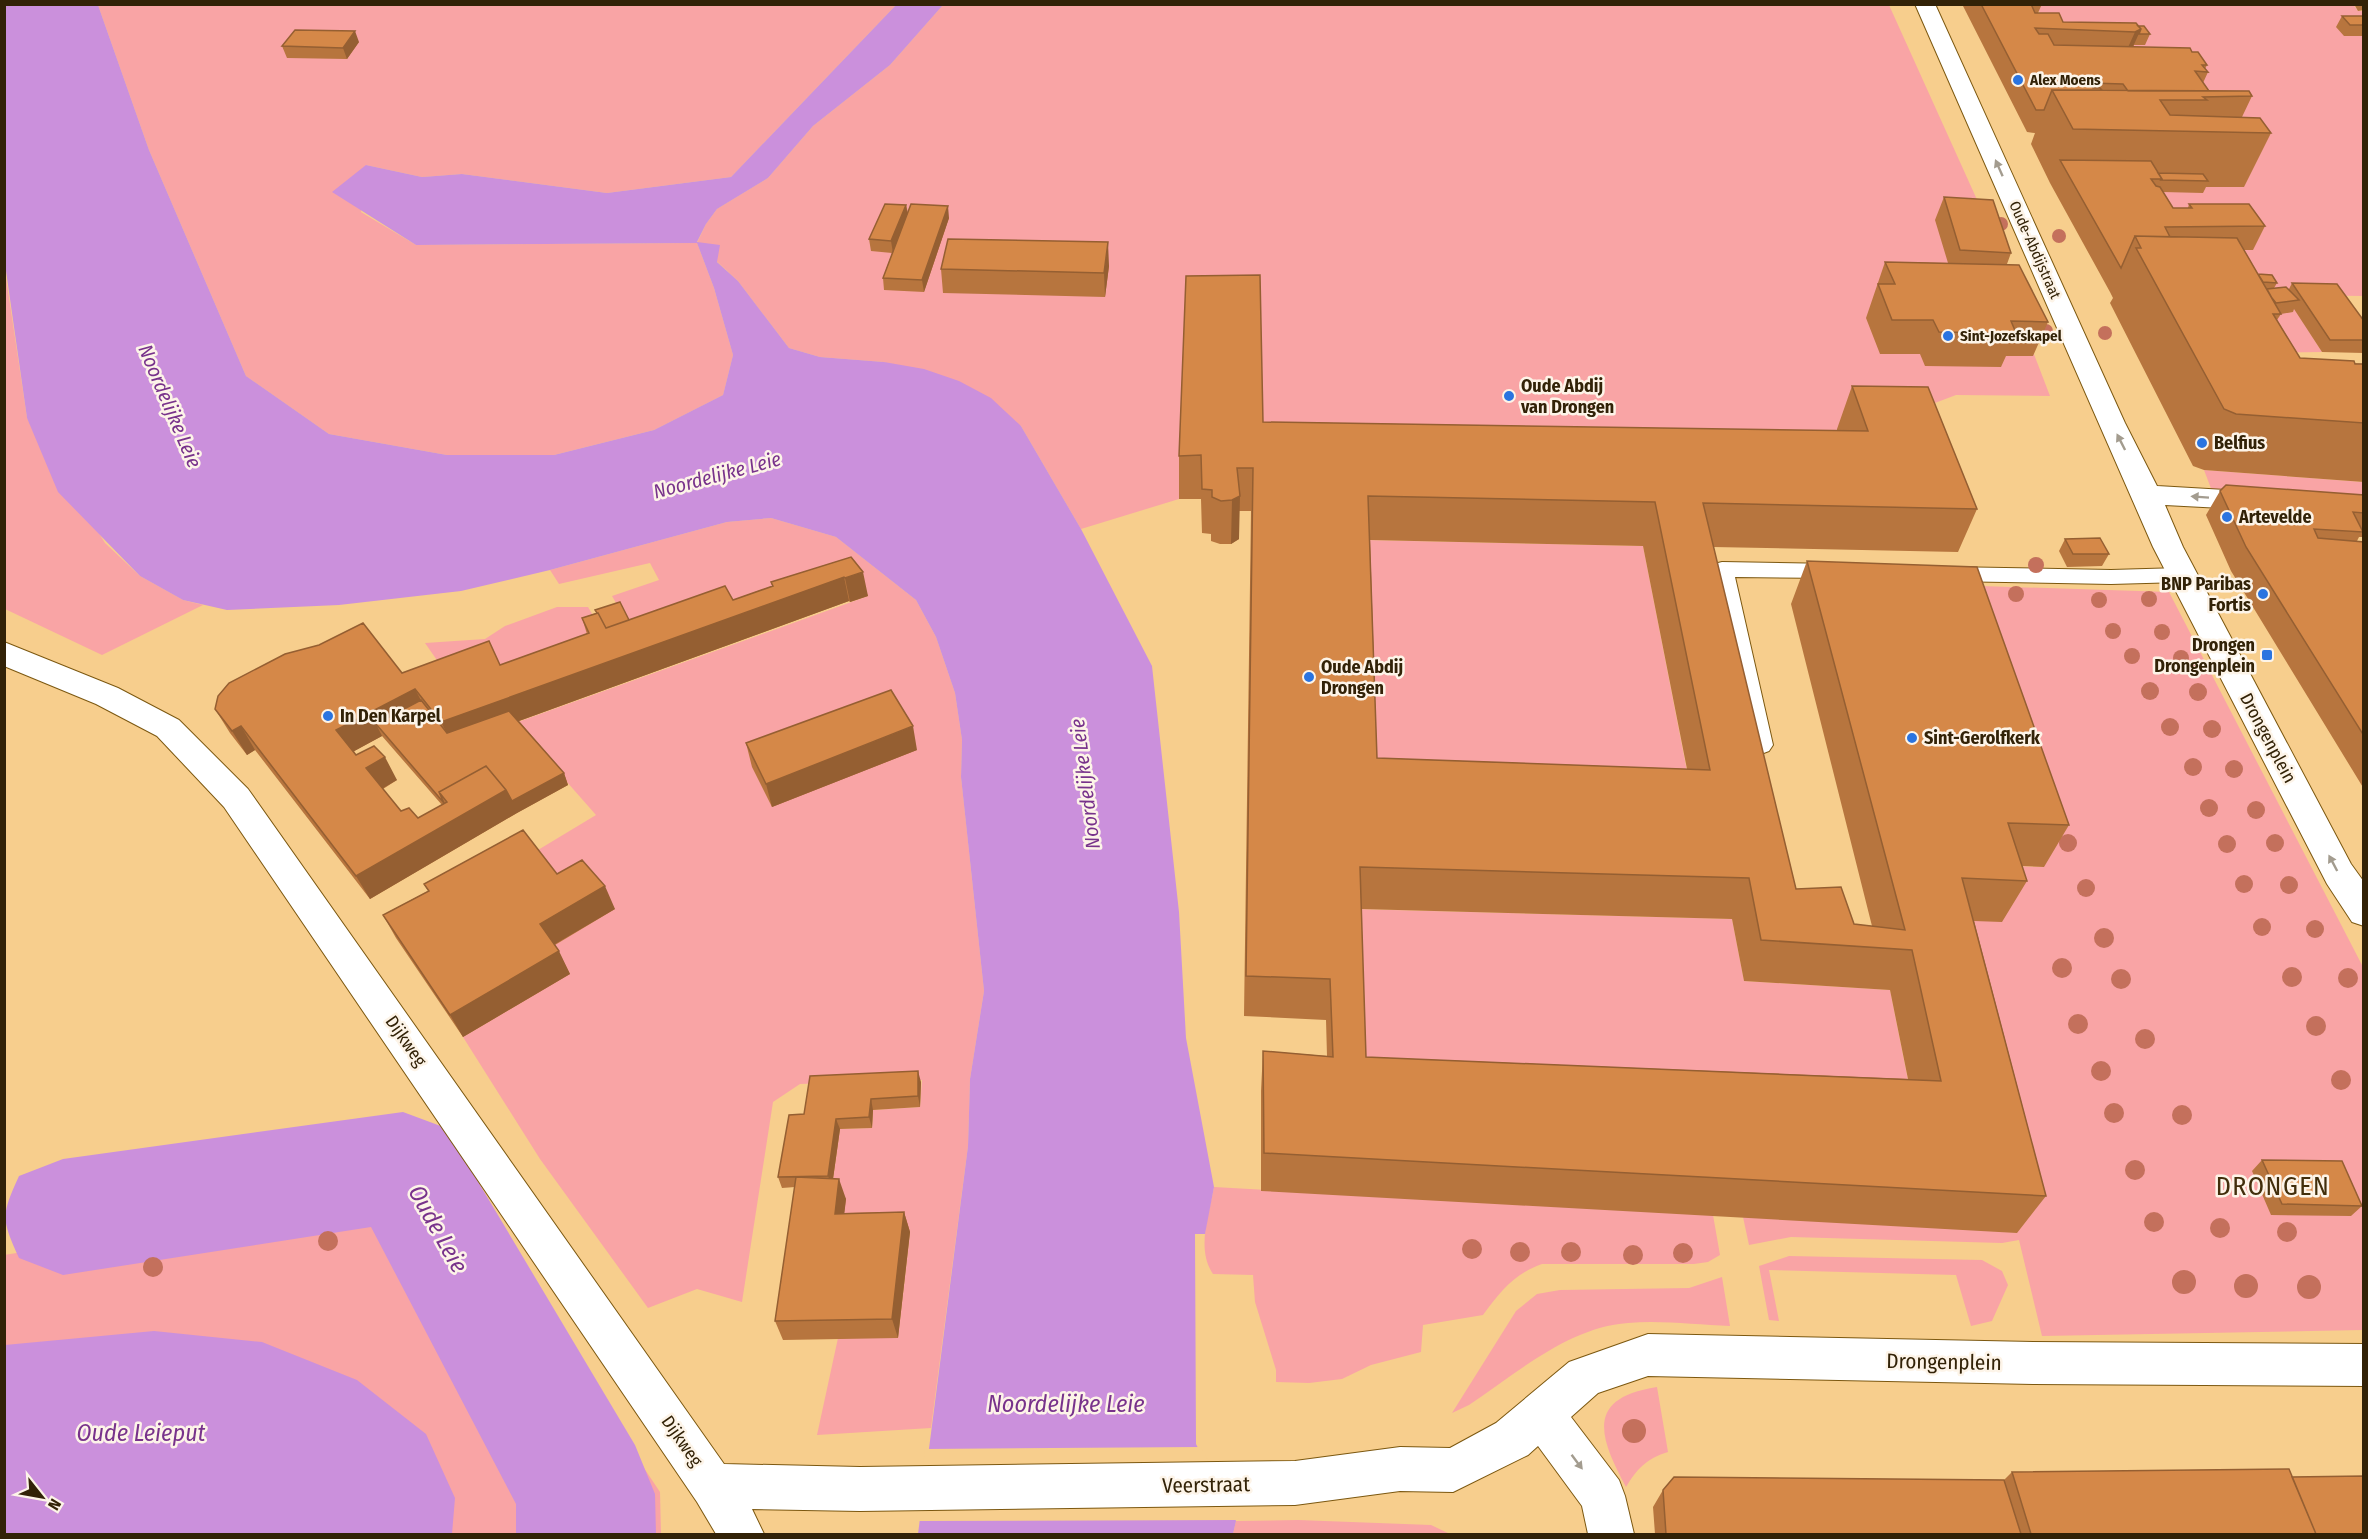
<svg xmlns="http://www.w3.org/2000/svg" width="2368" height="1539" viewBox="0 0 2368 1539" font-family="'Fira Sans Condensed',sans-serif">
<rect width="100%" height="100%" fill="#f7ce8d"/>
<!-- green -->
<path fill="#f9a4a5" d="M2034 4H2353L2358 11H2363V296L2286 295 2322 352 2240 353 2162 231 2127 45H2145L2056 36Z
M98 5H896L731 177 607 193 462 174 422 177 366 165 361 212 416 245 697 243 706 224 717 209 768 178 813 126 890 65 943 5H1889L1988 224 2012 297 2050 396 1956 395 1911 412 1852 475 1261 465 1186 319 1179 499 1081 529 1021 426 884 362 820 357 789 348 738 281 697 243 714 288 733 355 723 395 654 430 554 455H447L329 434 246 376 149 150Z
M4 264 27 418 105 543 140 576 183 600 203 605 102 655 5 609Z
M2204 470 2363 482V502L2212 491Z
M771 518 836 537 916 600 936 637 955 693 962 740 961 777 984 991 970 1079 968 1146 931 1428 817 1435 838 1338H898L910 1233 842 1234 832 1186 840 1129 872 1128 873 1110 920 1107 922 1080 800 1084 773 1102 742 1302 697 1289 648 1308 540 1159 463 1037 569 974 550 947 567 897 533 853 596 815 515 723 868 596 639 643 612 596 659 580 650 563 559 584 550 570 727 522Z
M1364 540 1643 546 1695 812 1372 801Z
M1951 585 2169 592 2363 967V1330L2042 1336 2019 1240 2002 1243 1791 1237 1749 1245 1743 1217 2017 1232 1939 920 1984 865 2043 867Z
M557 607H588L606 637 510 689 441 666 425 643 485 639 505 626Z
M1354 909 1732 919 1744 981 1890 990 1916 1120 1360 1096Z
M454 1183 660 1492 661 1534H5L4 1255Z
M1214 1187 1713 1215 1720 1255 1708 1262 1694 1264H1542C1514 1274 1501 1291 1483 1315L1423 1325 1421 1352 1371 1365 1342 1379 1309 1383 1276 1382V1370L1255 1302 1253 1275 1213 1274C1196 1249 1209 1215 1214 1187Z
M1789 1256 1982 1260 2002 1271 2008 1285 1992 1321 1971 1326 1956 1275 1769 1270 1779 1321 1769 1320 1759 1266Z
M1722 1277 1730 1326C1697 1325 1661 1320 1628 1323 1569 1327 1517 1373 1469 1405L1452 1413 1516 1311 1537 1294 1560 1290 1689 1288Z
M1657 1387 1668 1452C1647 1458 1637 1469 1626 1487 1599 1437 1585 1398 1657 1387Z
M1298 1520 1431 1525 1450 1534H1233L1236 1521Z"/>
<!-- water -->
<path fill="#cb90dc" d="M4 5H98L149 150 246 376 329 434 447 455H554L654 430 723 395 733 355 714 288 697 243 416 245 332 192 366 165 422 177 462 174 607 193 731 177 896 5H943L890 65 813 126 768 178 717 209 706 224 697 242 720 245 717 262 738 281 789 348 820 357 884 362 924 369 959 381 991 398 1021 426 1081 529 1152 666 1179 912 1186 1038 1214 1187 1205 1234H1195L1196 1444 1236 1521 1233 1534H918L968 1146 970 1079 984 991 961 777 962 740 955 693 936 637 916 600 836 537 771 518 727 522 550 570 461 591 339 605 227 610 183 600 140 576 58 492 27 418 5 264Z
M428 1140 454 1183 46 1250 83 1187Z
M154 1331 262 1342 357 1380 426 1434 455 1498 452 1534H5V1345Z"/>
<!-- pier -->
<path fill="#f7ce8d" d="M1201 1447 1239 1520 916 1521 925 1449Z"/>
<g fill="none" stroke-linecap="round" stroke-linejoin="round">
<!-- river -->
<path fill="#cb90dc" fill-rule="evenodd" d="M403 1112 446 1128 635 1445 655 1494 656 1534H516V1504L371 1227 63 1275 19 1258C1 1218 1 1216 19 1176L63 1159Z"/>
<!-- service casing -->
<g stroke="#7c5810" stroke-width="2">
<path id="service" d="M1722 562 1834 564 1842 566 1845 571 1842 576 1834 578 1735 577 1773 745 1769 751 1761 754 1753 751 1749 745 1711 569 1714 564Z
M1947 567 2111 570 2181 568 2189 570 2192 575 2189 580 2181 582 2111 584 1947 581 1939 579 1936 574 1939 569Z"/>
</g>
<!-- minor casing -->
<g stroke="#7c5810" stroke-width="2">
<path id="minor" d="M1915 4H1935L2125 423 2157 486 2260 492 2270 494 2274 501 2270 508 2260 510 2165 505 2183 547 2351 864 2364 882V926L2352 922 2327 884 2153 547Z
M4 642 118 688 179 720 248 789 724 1464 860 1467 1295 1461 1400 1447 1450 1448 1496 1423 1569 1362 1648 1334 2033 1342 2364 1344V1386L2033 1384 1648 1376 1598 1393 1571 1417 1619 1480 1625 1496 1634 1534H1588L1582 1506 1538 1446 1528 1455 1453 1492 1400 1491 1295 1505 860 1511 752 1509 764 1534H716L697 1502 224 807 157 736 96 704 4 666Z"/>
</g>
<!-- service -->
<use href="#service" fill="#fff" fill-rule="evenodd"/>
<!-- minor -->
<use href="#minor" fill="#fff" fill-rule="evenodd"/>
</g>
<!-- trees -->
<g fill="#c4705c">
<circle cx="2001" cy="224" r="7"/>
<circle cx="2059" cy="236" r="7"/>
<circle cx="2046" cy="331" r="7"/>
<circle cx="2105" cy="333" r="7"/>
<circle cx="2036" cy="565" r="8"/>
<circle cx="2016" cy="594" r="8"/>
<circle cx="2149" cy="599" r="8"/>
<circle cx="2099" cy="600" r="8"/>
<circle cx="2113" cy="631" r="8"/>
<circle cx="2162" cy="632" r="8"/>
<circle cx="2132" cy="656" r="8"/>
<circle cx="2181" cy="658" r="8"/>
<circle cx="2150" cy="691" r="9"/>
<circle cx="2198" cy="692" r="9"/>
<circle cx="2170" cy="727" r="9"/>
<circle cx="2212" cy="729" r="9"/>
<circle cx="2193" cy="767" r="9"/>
<circle cx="2234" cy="769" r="9"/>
<circle cx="2209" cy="808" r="9"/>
<circle cx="2256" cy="810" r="9"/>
<circle cx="2068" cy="843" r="9"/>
<circle cx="2275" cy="843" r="9"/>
<circle cx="2227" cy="844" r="9"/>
<circle cx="2244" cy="884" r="9"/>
<circle cx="2289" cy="885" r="9"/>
<circle cx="2086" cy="888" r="9"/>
<circle cx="2262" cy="927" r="9"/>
<circle cx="2315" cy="929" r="9"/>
<circle cx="2104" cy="938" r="10"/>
<circle cx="2062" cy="968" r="10"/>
<circle cx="2292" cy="977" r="10"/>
<circle cx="2348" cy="978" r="10"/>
<circle cx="2121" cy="979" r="10"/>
<circle cx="2078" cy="1024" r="10"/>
<circle cx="2316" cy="1026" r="10"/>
<circle cx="2145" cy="1039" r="10"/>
<circle cx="2101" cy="1071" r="10"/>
<circle cx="2341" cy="1080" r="10"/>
<circle cx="2114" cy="1113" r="10"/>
<circle cx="2182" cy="1115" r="10"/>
<circle cx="2135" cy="1170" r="10"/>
<circle cx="2154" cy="1222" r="10"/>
<circle cx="2220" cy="1228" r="10"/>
<circle cx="2287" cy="1232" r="10"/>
<circle cx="328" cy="1241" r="10"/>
<circle cx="1472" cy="1249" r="10"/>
<circle cx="1520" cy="1252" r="10"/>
<circle cx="1571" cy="1252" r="10"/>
<circle cx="1683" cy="1253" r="10"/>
<circle cx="1633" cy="1255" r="10"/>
<circle cx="153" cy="1267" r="10"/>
<circle cx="2184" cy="1282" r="12"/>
<circle cx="2246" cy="1286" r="12"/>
<circle cx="2309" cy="1287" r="12"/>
<circle cx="1634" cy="1431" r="12"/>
</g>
<!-- wall -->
<path fill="#b7753e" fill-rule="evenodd" d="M1962 4H2042L2038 13 2063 22 2138 26 2150 34 2145 45H2134L2133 47 2192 52 2207 65 2205 69 2208 72 2203 83 2209 91 2252 96 2242 117 2271 133 2244 187H2206L2203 193 2163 192 2173 208H2188L2189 204 2265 226 2253 250H2244L2258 274 2277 283 2274 288 2289 289 2292 283 2364 321V353L2322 352 2294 309 2293 312 2281 314 2277 320 2300 358 2364 364V482L2204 470 2193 466 2110 303 2113 298 2110 292 2050 183 2031 144 2035 133 2027 132Z
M2354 4H2364V10L2358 11Z
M2342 16H2364V36H2344L2336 27Z
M359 42 347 59 287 58 282 46Z
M1944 197 2011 253 2007 264 2048 322 2033 356H2006L2001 367 1925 366 1920 354H1880L1866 318 1885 262 1948 263 1935 220Z
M906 205 908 213 949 218 924 292 884 290 883 278 892 253 871 251 869 239Z
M1109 266 1105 297 943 293 941 269Z
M1852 386 1977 509 1958 552 1713 547 1796 889 1854 924 1872 926 1791 604 1807 561 2069 825 2044 867 2022 866 2027 881 2002 922 1974 921 2046 1196 2017 1233 1261 1191V1091L1263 1051 1327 1056 1326 1020 1244 1016 1251 511H1239V539L1231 544H1220L1211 541V534L1202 533 1201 499H1179V456L1263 422 1837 431V429ZM1370 540 1643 546 1687 769 1377 758ZM1361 909 1732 919 1744 981 1890 990 1908 1079 1366 1057Z
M2220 491 2364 495V537H2359L2357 541 2364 542V789L2231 571 2206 515Z
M2065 539 2109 554 2102 566 2067 567 2059 551Z
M851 557 868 596 850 602 849 601 519 721 564 773 568 785 517 813 370 899 255 750 247 755 230 733 215 709 402 673 500 665 587 634 582 618 596 613 629 620 733 600 772 586 771 582ZM382 736 442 805 418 818 401 811 383 789 397 780 356 755 354 751Z
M746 743 917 750 772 807 752 767Z
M557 874 615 909 555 945 570 974 463 1037 396 938 383 915 428 891 424 884Z
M921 1082 920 1107 873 1110 872 1128 840 1129 833 1179 846 1199 844 1213 904 1212 910 1232 898 1338 783 1340 775 1321 795 1187 782 1188 778 1177 804 1114Z
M2262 1160 2362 1206 2351 1216 2271 1215 2252 1171Z
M2012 1472 2292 1477 2364 1534H1655L1653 1507 1663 1490 2004 1480Z"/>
<!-- shaded-wall -->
<path fill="#955f32" d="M2141 29 2131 51 2125 54 2135 32Z
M355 31 359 42 347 59 343 48Z
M906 205 908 217 893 253 891 241Z
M948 206 949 218 924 292 922 280Z
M1108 242 1109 266 1105 297 1104 273Z
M1240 496 1239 539 1231 544 1232 500Z
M863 572 868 596 850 602 845 578Z
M844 577 849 601 453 745 441 722Z
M415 689 427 712 376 724 382 736 349 754 336 730Z
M241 726 255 750 247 755 232 731Z
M913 726 917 750 772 807 766 784Z
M385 757 397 780 378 791 366 768Z
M564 773 568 785 517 813 370 899 356 876 506 790Z
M605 886 615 909 550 947 540 924Z
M559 951 570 974 463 1037 450 1015Z
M918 1071 921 1082 920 1107 918 1096Z
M871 1099 873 1110 872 1128 869 1117Z
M836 1119 840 1129 832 1186 828 1176Z
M839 1179 846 1199 842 1234 835 1214Z
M904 1212 910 1232 898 1338 892 1319Z"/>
<!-- building -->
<path fill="#d58848" stroke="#955f32" stroke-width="1.5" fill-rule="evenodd" d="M1981 4H2031L2035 13H2059L2063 22 2136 23 2141 29 2135 32 2035 28 2039 34H2048L2054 45 2190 48 2192 52H2198L2207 65H2202L2208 72 2195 71 2209 91H2128L2123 84 2091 83 2093 88H2100L2102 90H2052L2044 110H2036Z
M2342 16H2364V25H2350Z
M2138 26H2144L2150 34H2139L2141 29Z
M295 30 355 31 343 48 282 46Z
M2052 90 2249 91 2252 96 2203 97 2207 100H2160L2170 115 2260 118 2271 133 2073 129Z
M2060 160 2151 161 2162 179H2151L2156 186 2160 187 2173 208H2192L2189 204H2249L2265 226 2165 227 2170 237 2135 236 2121 268Z
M2158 173 2203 174 2208 181 2161 180 2162 179Z
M1944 197 1993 200 2011 253 1960 250Z
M885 204 906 205 891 241 869 239Z
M911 204 948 206 922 280 883 278Z
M2135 236 2237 238 2281 314H2273L2300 358 2354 361 2355 364H2364V423L2236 414 2224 409 2136 248H2141Z
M948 239 1108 242 1104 273 941 269Z
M1885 262 2019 265 2048 322 2011 321 2016 333 1939 332 1933 320H1892L1878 284H1895Z
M2258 274 2272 275 2277 283 2263 282Z
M1260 275 1263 422 1868 431 1852 386 1928 387 1977 509 1703 503 1796 889 1841 887 1854 924 1905 930 1807 561 1977 567 2069 825 2008 823 2027 881 1962 878 2046 1196 1264 1153 1263 1051 1333 1057 1330 979 1246 976 1253 468H1237L1240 496 1232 500 1221 501 1212 497V490L1202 489 1201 455 1179 456 1186 276ZM1368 496 1655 502 1710 770 1377 758ZM1360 867 1749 878 1761 940 1912 950 1941 1081 1366 1057Z
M2292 283 2337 284 2364 321V340H2330Z
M2286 287 2299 300 2276 303 2272 298 2267 289Z
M2226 485 2364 495V513L2353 512 2363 532 2314 529 2318 538 2364 542V736L2246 547 2220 491Z
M2100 538 2109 554H2073L2065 539Z
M851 557 863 572 845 578 844 577 441 722 415 689 336 730 356 755 374 746 385 757 366 768 401 811 409 808 418 818 447 802 439 792 486 766 506 790 356 876 241 726 232 731 215 709 218 696 229 683 285 654 319 645 363 623 402 673 489 641 500 665 589 633 582 618 598 613 606 628 725 586 733 600 773 586 771 582Z
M620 602 629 620 606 628 598 613H597L595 610Z
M891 690 913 726 766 784 746 743Z
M421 700 447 733 509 711 564 773 512 801 506 790 486 766 439 792 444 803 376 724Z
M523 830 557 874 582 860 605 886 540 924 559 951 450 1015 383 915 429 891 424 884Z
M918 1071V1096L871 1099 869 1117 836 1119 828 1176 778 1177 789 1115 804 1114 810 1076Z
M2262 1160 2342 1161 2362 1206 2282 1204Z
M796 1177 839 1179 835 1214 904 1212 892 1319 775 1321Z
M2289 1469 2316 1534H2031L2012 1472Z
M2364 1476V1534H2316L2292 1477Z
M1674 1477 2004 1480 2021 1534H1666L1663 1490Z"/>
<!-- one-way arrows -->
<defs><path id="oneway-solid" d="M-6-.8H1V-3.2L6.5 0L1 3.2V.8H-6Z" transform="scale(1.5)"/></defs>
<g fill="#a39c8f">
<use href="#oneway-solid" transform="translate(1999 168) rotate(-114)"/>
<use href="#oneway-solid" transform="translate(2121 442) rotate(-117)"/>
<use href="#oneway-solid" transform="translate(2200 497) rotate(-176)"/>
<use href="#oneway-solid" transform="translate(2333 863) rotate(-118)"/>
<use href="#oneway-solid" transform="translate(1577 1462) rotate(53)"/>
</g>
<!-- markers -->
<g fill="#2a74e0" stroke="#fdf4e8" stroke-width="2">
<circle cx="2018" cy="80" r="6"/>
<circle cx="1948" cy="336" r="6"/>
<circle cx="1509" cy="396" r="6"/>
<circle cx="2202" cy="443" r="6"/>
<circle cx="2227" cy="517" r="6"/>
<circle cx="2263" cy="594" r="6"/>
<rect x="2261" y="649" width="12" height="12" rx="3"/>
<circle cx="1309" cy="677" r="6"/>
<circle cx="328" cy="716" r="6"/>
<circle cx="1912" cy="738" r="6"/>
</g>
<g text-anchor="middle" stroke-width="5" stroke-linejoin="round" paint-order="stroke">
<!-- far-poi labels -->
<g font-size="15" font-weight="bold" fill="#322207" stroke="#fdf4e8" text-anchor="start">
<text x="2030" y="85">Alex Moens</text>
<text x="1960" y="341">Sint-Jozefskapel</text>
</g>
<!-- far-street labels -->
<g font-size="15" fill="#322207" stroke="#fdf4e8">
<text transform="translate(2035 250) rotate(66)" y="5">Oude-Abdijstraat</text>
</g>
<!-- poi labels -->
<g font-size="18" font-weight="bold" fill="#322207" stroke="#fdf4e8" text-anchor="start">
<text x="1521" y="392">Oude Abdij<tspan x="1521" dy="21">van Drongen</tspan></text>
<text x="2214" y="449">Belfius</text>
<text x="2239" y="523">Artevelde</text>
<text x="2251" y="590" text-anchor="end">BNP Paribas<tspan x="2251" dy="21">Fortis</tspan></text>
<text x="2255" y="651" text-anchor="end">Drongen<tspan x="2255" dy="21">Drongenplein</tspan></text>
<text x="1321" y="673">Oude Abdij<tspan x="1321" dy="21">Drongen</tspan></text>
<text x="340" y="722">In Den Karpel</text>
<text x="1924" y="744">Sint-Gerolfkerk</text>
</g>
<!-- street labels -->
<g font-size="18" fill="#322207" stroke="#fdf4e8">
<text transform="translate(2268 738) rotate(62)" y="6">Drongenplein</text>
<text transform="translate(406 1041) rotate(55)" y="6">Dijkweg</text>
<text transform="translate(682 1441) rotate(55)" y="6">Dijkweg</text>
</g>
<!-- water labels -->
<g font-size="20" font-style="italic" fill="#78328b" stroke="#fdf4e8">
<text transform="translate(170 406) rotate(67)" y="7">Noordelijke Leie</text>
<text transform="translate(717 475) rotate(-15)" y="7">Noordelijke Leie</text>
<text transform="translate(1085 784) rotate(-97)" y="7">Noordelijke Leie</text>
</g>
<!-- near-street labels -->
<g font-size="21" fill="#322207" stroke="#fdf4e8">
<text transform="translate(1944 1362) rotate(1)" y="7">Drongenplein</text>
<text transform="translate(1206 1485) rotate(-1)" y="7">Veerstraat</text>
</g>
<!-- near-water labels -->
<g font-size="24" font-style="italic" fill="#78328b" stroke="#fdf4e8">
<text transform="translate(438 1229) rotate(61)" y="8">Oude Leie</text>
<text x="1066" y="1412">Noordelijke Leie</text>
<text x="141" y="1441">Oude Leieput</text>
</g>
<!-- near-quarter labels -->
<g font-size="26" letter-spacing="1.5" fill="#422e0b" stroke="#fdf4e8">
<text x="2273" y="1195">DRONGEN</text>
</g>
</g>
<!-- border -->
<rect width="2368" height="1539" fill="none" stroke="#322207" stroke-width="12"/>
<!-- north arrow -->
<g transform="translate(42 1497) rotate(121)" stroke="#fdf4e8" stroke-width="4.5" paint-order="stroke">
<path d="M0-4.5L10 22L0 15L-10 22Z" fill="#322207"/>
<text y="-9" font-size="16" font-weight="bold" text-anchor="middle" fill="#322207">N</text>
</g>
</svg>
